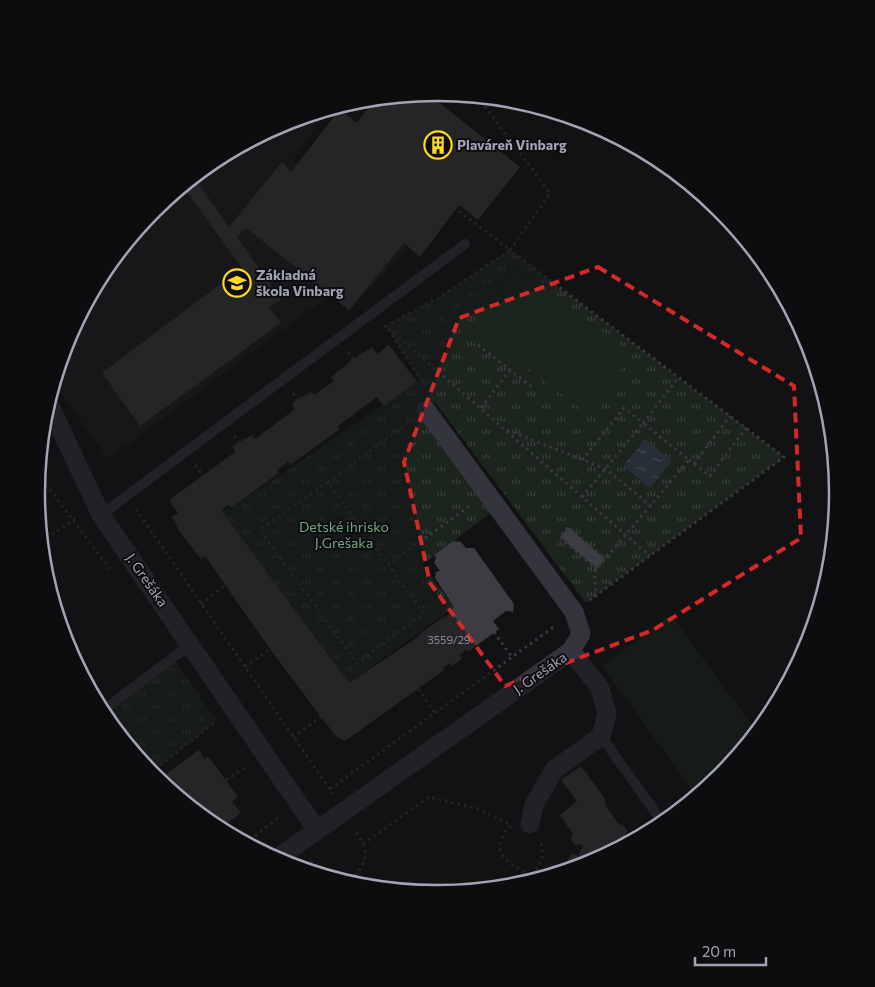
<svg xmlns="http://www.w3.org/2000/svg" width="875" height="987" viewBox="0 0 875 987" font-family="Commissioner,sans-serif">
<defs>
<pattern id="park-tufts" width="24" height="20" patternUnits="userSpaceOnUse" patternTransform="scale(1.25)"><rect width="24" height="20" fill="#1c241e"/><path d="M3 7l-1-3M5 7V3M7 7l1-3M15 17l-1-3M17 17v-4M19 17l1-3" fill="none" stroke="#3a413c"/></pattern>
<pattern id="water-ripples" width="26" height="14" patternUnits="userSpaceOnUse" patternTransform="scale(1.25)"><rect width="26" height="14" fill="#272e38"/><path d="M2 4q2-2 4 0t4 0M15 11q2-2 4 0t4 0" fill="none" stroke="#434953"/></pattern>
</defs>
<rect width="100%" height="100%" fill="#121214"/>
<!-- built -->
<path fill="#1e1e21" d="M327 110 293 160 409 248 349 310 330 295 108 459 54 383 67 340 104 270 154 210 215 160 284 123Z"/>
<!-- park -->
<path fill="url(#park-tufts)" d="M510 250 784 457 586 603 435 402 426 409 497 508 422 565 454 607 349 683 221 510 231 508 421 380 386 326 438 298Z
M173 658 217 721 150 773 101 712Z"/>
<!-- pitch -->
<path fill="#1c241e" d="M516 267 632 354 588 414 471 326Z
M671 615 758 733 721 777 697 797 602 666Z"/>
<!-- water -->
<path fill="url(#water-ripples)" d="M645 439 672 461 650 488 623 466Z"/>
<!-- building -->
<path fill="#3c3c42" d="M427 93 520 167 478 220 459 205 420 257 404 243 349 310 246 228 237 237 281 300 269 307 281 323 140 426 102 373 242 268 187 192 145 222 154 210 215 160 273 129 198 183 229 227 282 162 291 172 340 109 357 123 375 98Z
M389 345 417 382 384 406 377 397 337 427 339 430 290 465 288 462 277 470 279 473 231 508 229 505 221 510 349 683 418 637 417 636 445 616 446 617 454 607 435 578 436 572 440 571 434 563 436 558 434 555 453 541 461 542 466 548H474L514 604 513 612 506 611 493 621 499 629 468 652 466 650 460 655 462 659 452 666 450 663 443 668 444 670 345 741 337 737 321 717 270 649 205 556 201 559 180 532 172 517 178 513 169 500 235 452 233 446 239 442 252 435 255 439 295 409 292 404 300 398 311 392 314 395 334 381 331 377 353 359 372 347 377 354Z
M568 527 605 559 597 569 560 537Z
M199 750 205 759 208 756 238 797 232 802 241 813 219 829 186 804 188 802 166 774Z
M581 766 605 799V805L618 823 623 825 628 831 612 850 613 852 591 864 568 871 571 867 566 864 572 853 578 856 583 847 581 844 576 845 572 842 571 838 573 834 560 815 577 801 561 780Z"/>
<g fill="none" stroke-linecap="round" stroke-linejoin="round">
<!-- path -->
<path stroke="#383940" stroke-width="3" stroke-dasharray="2.5 4" stroke-linecap="butt" d="M477 96 550 193 510 250 784 457 590 600
M391 323 438 298 510 250 456 209
M384 327 386 326 428 390
M389 329 650 556
M478 345 532 387
M348 352 353 359
M293 393 297 400
M481 408 510 370
M507 430 606 469 651 506
M234 436 239 442
M582 460 624 408 643 423 679 377
M689 460 710 476 746 428
M694 464 730 416
M195 465 203 476
M38 474 110 569
M328 482 260 530 357 663 424 614 328 482 409 422
M36 494 47 486
M582 497 643 423 689 460 594 572 596 595
M136 509 333 794
M41 542 79 516
M388 565 471 505
M597 569 560 537 568 527 605 559
M201 604 225 585
M494 632 512 657
M245 667 270 649
M418 689 435 713
M293 737 321 717
M150 773 217 721
M226 780 247 766
M330 789 555 626
M511 826C506 829 504 833 502 839 493 859 520 869 534 877
M640 838 649 830
M245 844 280 816
M363 844 429 797 478 809 509 824
M310 861 320 875
M352 879 356 886
M531 882 543 856 541 841
M344 883C357 877 369 861 364 847 362 841 358 835 354 829"/>
<!-- lane -->
<path stroke="#34343c" stroke-width="10" d="M101 515 465 244
M101 712 191 644
M601 736 663 823"/>
<!-- street -->
<path stroke="#34343c" stroke-width="19" d="M48 402 101 515 316 829
M530 824 534 805 554 770 601 736 607 714 600 688 571 651
M275 860 571 651 581 634 574 612 426 410"/>
</g>
<!-- marked area -->
<path d="M0 0H875V987H0ZM598 267 794 386 801 538 653 630 505 686 430 583 404 462 459 318Z" fill="#121214" fill-opacity=".55" fill-rule="evenodd"/>
<path fill="none" stroke="#d62828" stroke-width="4" stroke-dasharray="10 6" stroke-linejoin="round" d="M598 267 794 386 801 538 653 630 505 686 430 583 404 462 459 318Z"/>
<!-- icons -->
<defs>
<g id="building-ring" transform="scale(1.4375)"><circle r="9.5" fill="#0d0d0f" stroke="#ffda1e" stroke-width="1.5"/><path d="M-4-6H4V6H1V3H-1V6H-4ZM-2.5-4.3h1.7v1.8h-1.7ZM.8-4.3h1.7v1.8H.8ZM-2.5-1h1.7V.8h-1.7ZM.8-1h1.7V.8H.8Z" fill="#ffda1e"/></g>
<g id="school-ring" transform="scale(1.4375)"><circle r="9.5" fill="#0d0d0f" stroke="#ffda1e" stroke-width="1.5"/><path d="M0-5L7-2L0 1L-7-2ZM-4 1L0 2.5L4 1V4Q0 6-4 4Z" fill="#ffda1e"/></g>
</defs>
<g fill-rule="evenodd">
<use href="#building-ring" x="438" y="145"/>
<use href="#school-ring" x="237" y="283"/>
</g>
<g text-anchor="middle" stroke-width="4" stroke-linejoin="round" paint-order="stroke">
<!-- number labels -->
<g font-size="11" fill="#888a99">
<text x="449" y="644">3559/29</text>
</g>
<!-- poi labels -->
<g font-size="14" font-weight="bold" fill="#a2a4b6" stroke="#0d0d0f" text-anchor="start">
<text x="457" y="150">Plaváreň Vinbarg</text>
<text x="256" y="280">Základná<tspan x="256" dy="16">škola Vinbarg</tspan></text>
</g>
<!-- park labels -->
<g font-size="14" fill="#76a381" stroke="#0d0d0f">
<text x="344" y="532">Detské ihrisko<tspan x="344" dy="16">J.Grešaka</tspan></text>
</g>
<!-- street labels -->
<g font-size="14" fill="#a2a4b6" stroke="#0d0d0f">
<text transform="translate(147 580) rotate(55)" y="5">J. Grešáka</text>
<text transform="translate(540 673) rotate(-35)" y="5">J. Grešáka</text>
</g>
</g>
<!-- crop -->
<path d="M0 0H875V987H0ZM45 493a392 392 0 1 1 784 0a392 392 0 1 1-784 0Z" fill="#0d0d0f" fill-rule="evenodd"/>
<path fill="none" stroke="#a2a4b6" stroke-width="2.5" d="M45 493a392 392 0 1 1 784 0a392 392 0 1 1-784 0Z"/>
<!-- scale -->
<path d="M695 957v8h71v-8" fill="none" stroke="#a2a4b6" stroke-width="2.5"/>
<text x="702" y="957" font-size="15" fill="#a2a4b6" stroke="#0d0d0f" stroke-width="4" paint-order="stroke">20 m</text>
</svg>
